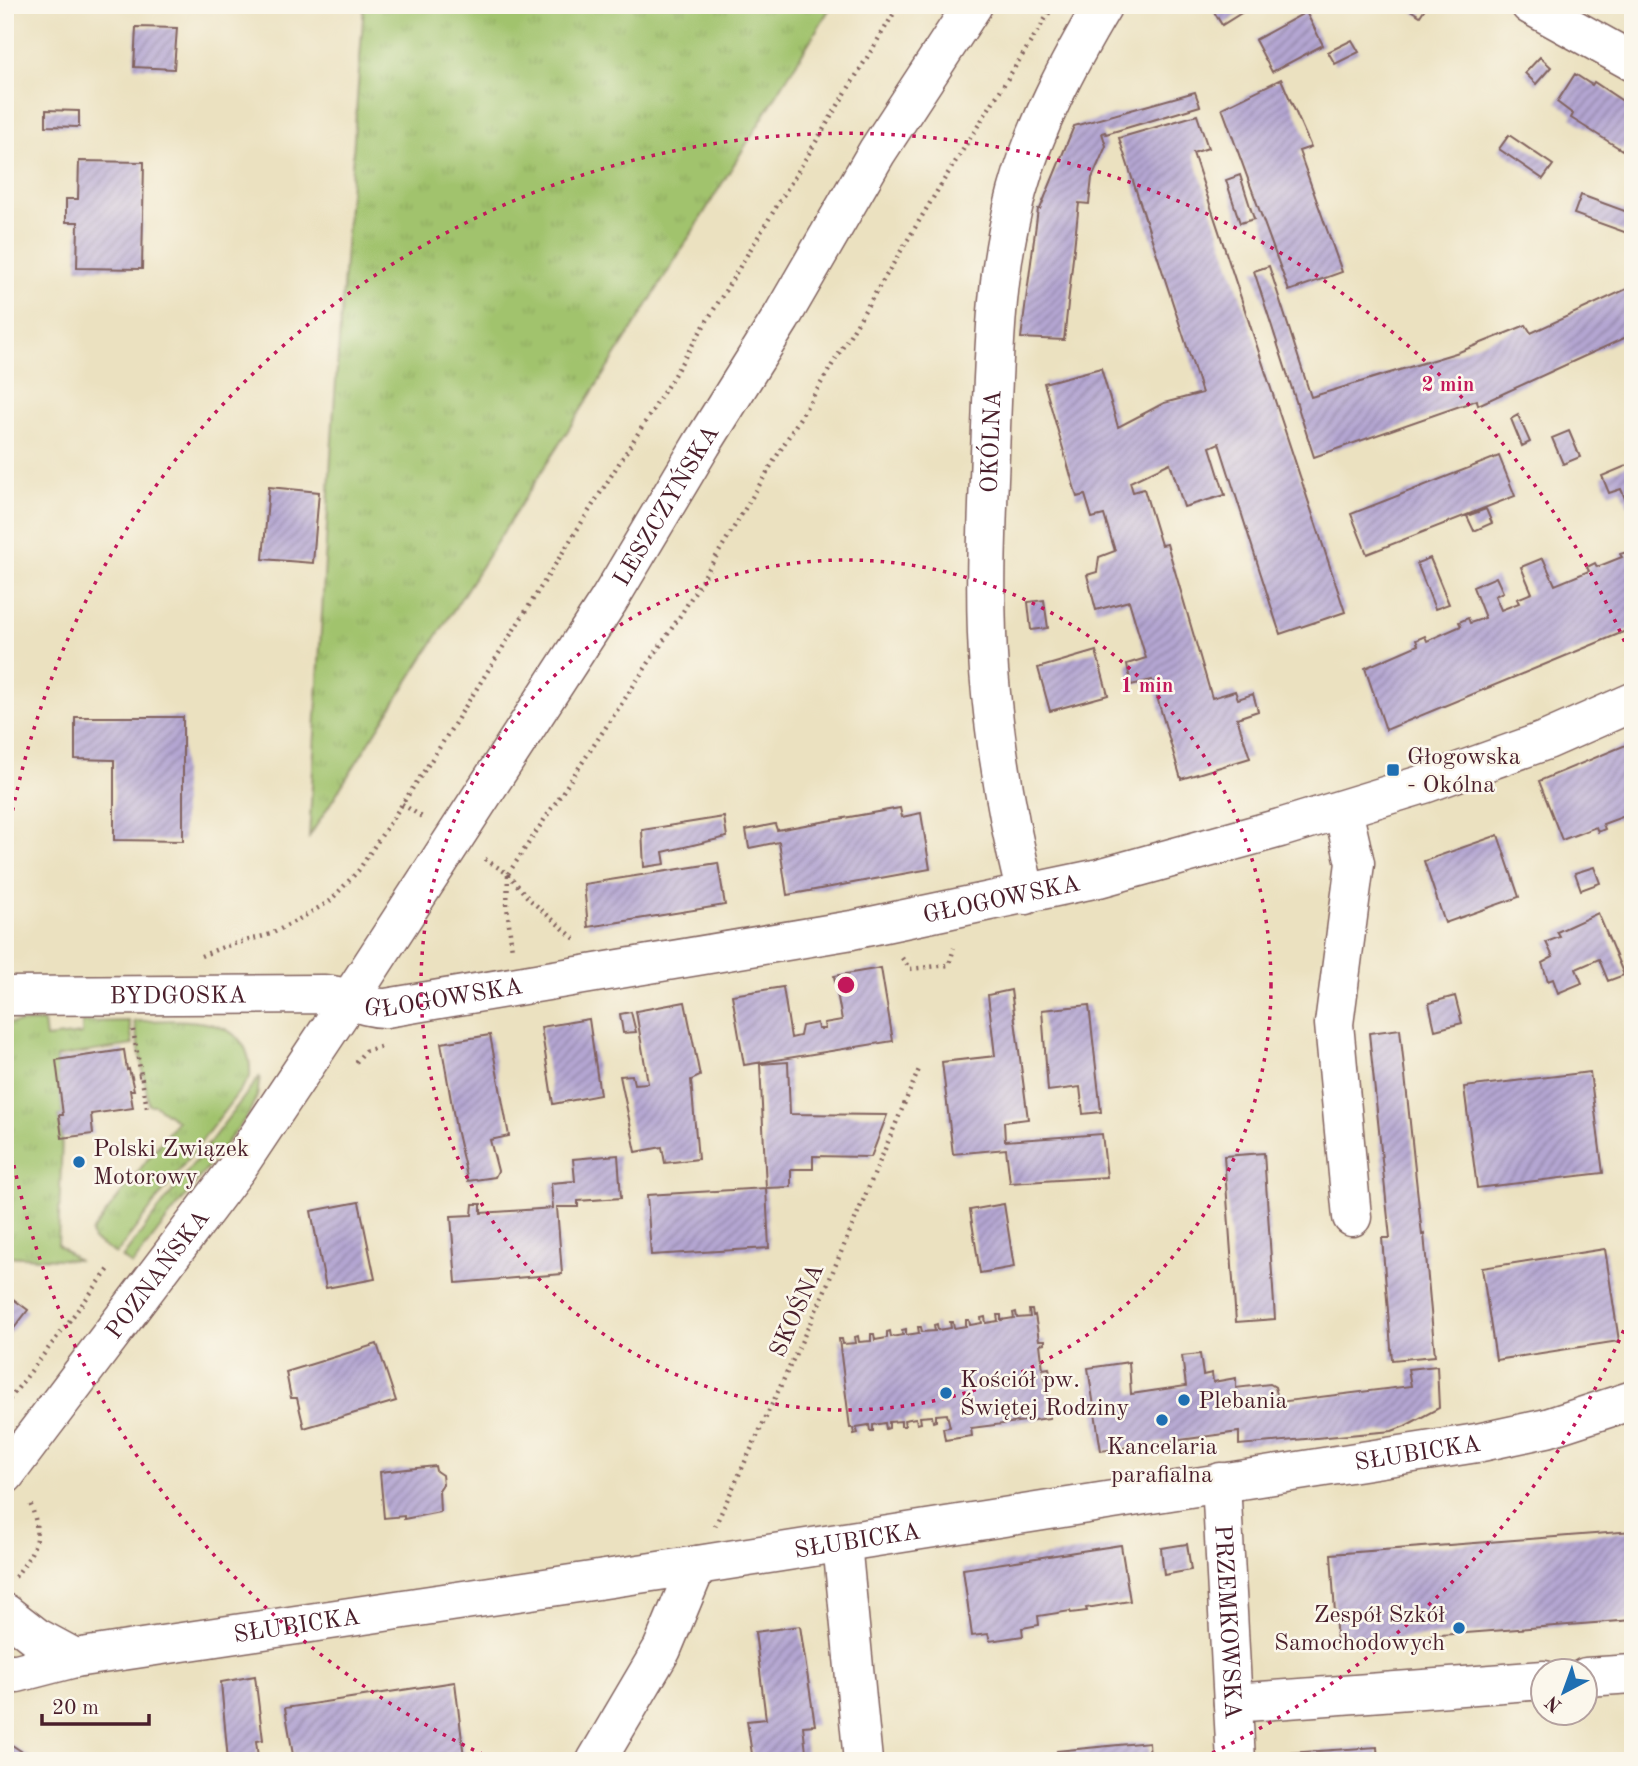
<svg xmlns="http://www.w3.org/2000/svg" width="1638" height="1766" viewBox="0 0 1638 1766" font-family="'Old Standard TT',serif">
<defs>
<pattern id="grass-tufts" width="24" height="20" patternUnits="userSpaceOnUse" patternTransform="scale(1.75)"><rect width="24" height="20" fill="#a1c36d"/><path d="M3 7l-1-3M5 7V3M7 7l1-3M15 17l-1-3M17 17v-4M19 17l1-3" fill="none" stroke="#8ca75f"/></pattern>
<pattern id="building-hatch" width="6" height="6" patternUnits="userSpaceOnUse" patternTransform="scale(1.75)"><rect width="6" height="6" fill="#b4a6d2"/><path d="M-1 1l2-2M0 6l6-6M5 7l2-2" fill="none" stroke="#9487ab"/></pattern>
</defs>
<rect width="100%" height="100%" fill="#fbf7ec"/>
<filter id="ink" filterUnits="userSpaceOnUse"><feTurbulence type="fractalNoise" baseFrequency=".0143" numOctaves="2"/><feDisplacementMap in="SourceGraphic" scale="14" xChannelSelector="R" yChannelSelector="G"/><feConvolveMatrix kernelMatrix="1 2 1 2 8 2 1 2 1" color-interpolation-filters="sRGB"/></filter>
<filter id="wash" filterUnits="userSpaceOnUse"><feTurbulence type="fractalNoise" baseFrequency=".00686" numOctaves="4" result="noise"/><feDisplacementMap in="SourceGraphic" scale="28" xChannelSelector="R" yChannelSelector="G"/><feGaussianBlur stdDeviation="1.57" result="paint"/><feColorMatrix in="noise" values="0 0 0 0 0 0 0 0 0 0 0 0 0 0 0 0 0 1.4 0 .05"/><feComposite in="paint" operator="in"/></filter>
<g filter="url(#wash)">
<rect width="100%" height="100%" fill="#ebe1c0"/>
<!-- grass -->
<path fill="url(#grass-tufts)" stroke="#76714c" stroke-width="2" d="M364 5H832L635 325 309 837 333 422Z
M129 1021 133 1045 56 1057 63 1115 59 1116 62 1138 58 1245 77 1260 5 1256V1023L44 1022 46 1038 82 1034V1022Z
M134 1021C178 1021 254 1010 250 1077L116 1254 93 1240 91 1233 177 1121 155 1105H149Z
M260 1076 257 1096 248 1115 132 1265 122 1258Z"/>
<g id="blocks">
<!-- building -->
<path fill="url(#building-hatch)" d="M1210 5H1254L1222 25Z
M1402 5H1427L1420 16Z
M1306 12 1323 45 1272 72 1255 40Z
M136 27 177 28 174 69 134 67Z
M1352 40 1359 52 1335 64 1328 52Z
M1540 57 1551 67 1536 84 1525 73Z
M1575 74 1592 85 1594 82 1633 108V133L1622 150 1571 118 1573 114 1557 102Z
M1281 79 1311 147 1299 151 1342 272 1289 291 1222 108Z
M1195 92 1200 106 1106 134 1105 132 1102 133 1106 146 1092 178 1089 204 1079 203 1064 340 1021 338 1038 209H1040L1074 126Z
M46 110 79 111V127L46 126Z
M1197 115 1208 148 1193 153 1345 612 1280 634 1219 443 1210 447 1225 495 1184 507 1170 463 1130 482 1133 492 1144 489 1161 545 1167 544 1212 698 1235 691 1238 699 1253 694 1258 711 1237 718 1250 758 1181 779 1152 680 1131 685 1127 664 1146 658 1129 601 1096 610 1087 575 1097 572 1099 557 1115 551 1104 515 1092 518 1085 495 1077 497 1044 383 1101 368 1118 427 1164 403 1202 393 1119 138Z
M1509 135 1553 165 1543 179 1499 149Z
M79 161 144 162 142 269 77 268 78 222H66V199H78Z
M1240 175 1254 219 1240 223 1226 180Z
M1581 195 1633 214 1627 233 1574 214Z
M1269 266 1311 397 1459 352 1526 325 1531 333 1633 286V334L1478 405 1477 400 1314 457 1254 271Z
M1518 415 1530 442 1522 446 1511 419Z
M1569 431 1580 457 1563 464 1552 438Z
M1499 456 1515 496 1367 554 1351 514Z
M1633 463V517L1621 489 1609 493 1602 476Z
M269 487 319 492 313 563 263 559Z
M1486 509 1492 523 1474 531 1467 516Z
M1627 552 1630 559 1633 558V628L1386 730 1365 668 1418 645 1416 640 1425 636 1427 641 1461 626 1459 622 1468 618 1470 623 1485 618 1473 587 1496 577 1503 592 1495 596 1501 610 1519 603 1517 599 1532 593 1521 567 1543 558 1555 585 1589 571 1587 567 1595 563 1597 567 1622 557 1620 554Z
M1430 558 1449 604 1435 609 1417 563Z
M1044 600 1048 628 1031 630 1028 602Z
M1096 651 1108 695 1050 711 1038 668Z
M75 717H183V841L114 840V760L75 759Z
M1633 742V813L1603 824 1605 829 1598 832 1596 827 1562 840 1539 781Z
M900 808 902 817 921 813 930 869 787 895 779 842 749 848 746 830 775 824 777 830Z
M724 817 727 837 663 852 665 864 644 867 642 830Z
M1498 835 1519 897 1445 923 1424 861Z
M718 863 725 905 588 927 584 884Z
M1594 867 1600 883 1581 890 1575 873Z
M1598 913 1624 975 1608 981 1599 959 1576 969 1582 983 1558 993 1553 979 1548 981 1542 963 1553 957 1546 942 1560 937 1557 932Z
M881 968 893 1041 744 1065 732 995 783 987 791 1038 800 1036 802 1026 817 1023 818 1029H825L824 1023 842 1020 834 976Z
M1011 990 1028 1119 1004 1122 1005 1141 1102 1134 1107 1177 1010 1183 1006 1149 953 1154 942 1062 995 1056 988 995Z
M1455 996 1462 1023 1435 1030 1429 1003Z
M685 1002 700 1076 691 1080 698 1159 665 1163 662 1147 636 1152 620 1076 632 1075 634 1084 648 1083 636 1011Z
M1089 1005 1101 1112 1083 1114 1080 1087 1048 1091 1042 1010Z
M631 1012 636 1032 623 1033 620 1014Z
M589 1019 600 1095 553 1104 541 1027Z
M1400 1029 1422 1235 1424 1234 1435 1356 1392 1360 1382 1238H1390L1369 1033Z
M490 1035 509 1136 490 1140 498 1171 495 1177 468 1181 456 1129 441 1043Z
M124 1050 127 1070 129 1069 134 1090H130L133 1108 91 1114 93 1134 62 1138 59 1115H63L56 1060Z
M788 1062 790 1114 887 1115 871 1157 813 1156V1169H791V1187L766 1188 760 1064Z
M1590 1072 1603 1173 1477 1188 1464 1087Z
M1264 1153 1275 1319 1236 1322 1224 1156Z
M618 1155 621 1198 578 1201V1207H557L562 1274 456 1283 451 1216 472 1215 473 1204H481V1213L553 1208 551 1183 575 1181 573 1159Z
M766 1188 769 1248 651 1255 647 1195Z
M359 1202 375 1279 326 1288 311 1211Z
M1004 1204 1014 1267 980 1273 970 1210Z
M1605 1249 1619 1341 1496 1360 1482 1268Z
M5 1293 28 1310 5 1340Z
M1029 1310H1032L1033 1316 1035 1315 1039 1340H1045V1343L1040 1344 1043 1369 1049 1368 1050 1372H1044L1050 1418 971 1428 972 1436 945 1440 943 1428 950 1427 947 1414 936 1415V1421L933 1422 932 1416 920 1417 921 1423 917 1424 916 1418 904 1420 905 1426H901V1421L889 1422V1428L886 1429 885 1423 873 1425V1431H870L869 1425 856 1427 858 1433 854 1434 853 1428H850L839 1339H842L843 1344 856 1343 855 1337 858 1336 859 1342 871 1341V1334H874L875 1340 887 1338V1332L890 1331 891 1337 903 1335 902 1330 906 1329V1335L919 1333 918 1327H921L922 1332 935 1331 934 1325 937 1324 938 1330 951 1328 950 1322H953L954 1328 966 1326V1320H969L970 1325 982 1323 981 1318 985 1317 986 1323 998 1321 997 1315H1001V1320L1014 1318 1013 1313 1016 1312 1017 1318 1030 1317Z
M377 1344 396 1401 304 1428 297 1398H291L286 1372Z
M1200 1354 1203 1375 1212 1373 1213 1382 1236 1378V1388L1270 1384 1275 1387 1279 1402 1411 1386 1408 1369 1437 1366 1439 1408 1405 1426 1392 1431 1239 1445V1432L1101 1451 1088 1368 1129 1362 1131 1394 1186 1386 1182 1356Z
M435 1466 436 1471 442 1475 443 1484 439 1490 440 1512 404 1519V1516L384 1518 380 1472Z
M1633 1531V1620L1337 1643 1331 1554Z
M1187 1544 1191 1570 1164 1575 1161 1548Z
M1121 1545 1130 1601 1086 1608 1087 1611 1071 1613 1070 1611 1038 1616 1039 1625 1022 1628 1023 1636 990 1641 988 1634 972 1636 963 1569Z
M800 1626 815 1725 803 1726 807 1761H753L747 1721 766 1719 755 1632Z
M255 1676 263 1740 256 1741 258 1757 261 1761H228L221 1682Z
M455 1682 464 1757 439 1761H294L285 1708Z
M1149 1742 1150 1761H1059L1057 1751Z
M12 1745 36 1761H5V1755Z
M1377 1747 1378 1761H1289V1753Z"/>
</g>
</g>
<g filter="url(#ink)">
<use href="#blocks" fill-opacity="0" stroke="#82635f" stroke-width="2"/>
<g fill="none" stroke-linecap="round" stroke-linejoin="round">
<!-- minor casing -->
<g stroke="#82635f" stroke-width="41">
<g id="minor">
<path d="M1530 5 1633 62"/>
<path d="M1343 810 1355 863 1334 1024 1352 1217"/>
<path id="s1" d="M1026 895C1008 821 995 747 989 671 983 590 988 509 991 428 994 350 996 268 1017 192 1035 126 1068 64 1103 5"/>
<path id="s2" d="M5 996 324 994C346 995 364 1009 386 1008L852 930 1099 878 1280 828 1424 784 1547 740 1633 702"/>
<path id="s3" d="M1221 1482 1236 1761"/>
<path d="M842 1543 863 1761"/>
<path d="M5 1613 36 1637 75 1658"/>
<path id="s4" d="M5 1673H17L75 1658 672 1569 1477 1443 1547 1428 1633 1400"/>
<path d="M1586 1677 1633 1674"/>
<path d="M1233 1703 1544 1680"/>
<path d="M596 1761 662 1649 697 1565"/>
</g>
</g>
<!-- major casing -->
<g stroke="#82635f" stroke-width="41">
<g id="major">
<path id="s5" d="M5 1475 237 1168 349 1000 609 600 702 444 781 318 877 152 973 5"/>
</g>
</g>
<!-- path -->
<path stroke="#82635f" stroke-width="4.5" stroke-dasharray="2 5" stroke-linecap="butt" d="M402 804 425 819
M485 859 508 874 682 613 942 183 1054 5
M508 874 529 899 575 939
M508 875 507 906 512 950
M201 956 223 947 271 934 303 917 330 901 358 871 436 753 654 408 899 5
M902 958 910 969 949 965 954 948
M133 1030 147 1108
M356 1062 365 1051 380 1047
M131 1077 141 1075
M5 1405 109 1269
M715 1526 819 1304 920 1067
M15 1577C36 1550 43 1535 30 1503"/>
<!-- minor -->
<use href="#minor" stroke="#fff" stroke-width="38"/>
<!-- major -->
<use href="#major" stroke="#fff" stroke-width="38"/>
</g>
</g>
<!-- distance rings -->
<g fill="none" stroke="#c2185b" stroke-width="3.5" stroke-dasharray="3.5 7">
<circle cx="846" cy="985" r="425"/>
<path d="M1632 1311A851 851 0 0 1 1199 1759M493 1759A851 851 0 0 1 5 1118M5 852A851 851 0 0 1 1632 659"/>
</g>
<!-- markers -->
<g fill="#1f6fb2" stroke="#fbf7ec" stroke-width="2.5">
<rect x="1386" y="763" width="14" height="14" rx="3.5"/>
<circle cx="79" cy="1162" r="7"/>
<circle cx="946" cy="1393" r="7"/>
<circle cx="1184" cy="1400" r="7"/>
<circle cx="1162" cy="1420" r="7"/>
<circle cx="1459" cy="1628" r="7"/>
</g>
<g text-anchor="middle" stroke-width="5" stroke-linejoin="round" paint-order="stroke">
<!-- street labels -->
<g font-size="24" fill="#4a1f2b" stroke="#fbf7ec">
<text dy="8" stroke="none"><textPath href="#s1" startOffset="457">OKÓLNA</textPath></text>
<text dy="8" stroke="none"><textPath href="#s5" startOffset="1174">LESZCZYŃSKA</textPath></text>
<text dy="8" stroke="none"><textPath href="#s2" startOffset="1008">GŁOGOWSKA</textPath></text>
<text dy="8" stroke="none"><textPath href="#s2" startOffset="441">GŁOGOWSKA</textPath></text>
<text dy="8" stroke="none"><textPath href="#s2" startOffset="173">BYDGOSKA</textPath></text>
<text dy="8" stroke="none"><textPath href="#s5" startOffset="252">POZNAŃSKA</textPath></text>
<text transform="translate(796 1310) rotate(-66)" y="8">SKOŚNA</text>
<text dy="8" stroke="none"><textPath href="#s4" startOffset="1430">SŁUBICKA</textPath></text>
<text dy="8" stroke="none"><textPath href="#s4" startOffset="863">SŁUBICKA</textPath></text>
<text dy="8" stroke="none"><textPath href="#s3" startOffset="140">PRZEMKOWSKA</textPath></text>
<text dy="8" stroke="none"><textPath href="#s4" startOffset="296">SŁUBICKA</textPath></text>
</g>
<!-- poi labels -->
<g font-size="24" fill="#4a1f2b" stroke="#fbf7ec" text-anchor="start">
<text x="1407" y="764">Głogowska<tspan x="1407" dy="28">- Okólna</tspan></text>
<text x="93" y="1156">Polski Związek<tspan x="93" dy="28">Motorowy</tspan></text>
<text x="960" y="1387">Kościół pw.<tspan x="960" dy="28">Świętej Rodziny</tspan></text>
<text x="1198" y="1408">Plebania</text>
<text x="1162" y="1454" text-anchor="middle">Kancelaria<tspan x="1162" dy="28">parafialna</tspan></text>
<text x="1445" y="1622" text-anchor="end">Zespół Szkół<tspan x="1445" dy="28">Samochodowych</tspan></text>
</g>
</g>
<circle cx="846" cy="985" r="10" fill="#c2185b" stroke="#fbf7ec" stroke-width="3.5"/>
<g font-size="21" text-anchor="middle" font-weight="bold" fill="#c2185b" stroke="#fbf7ec" stroke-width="5" stroke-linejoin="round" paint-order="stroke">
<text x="1448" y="391">2 min</text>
<text x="1147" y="692">1 min</text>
</g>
<!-- margin -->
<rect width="1638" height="1766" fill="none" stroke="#fbf7ec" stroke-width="28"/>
<!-- north arrow -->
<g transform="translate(1564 1692) rotate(221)"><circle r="33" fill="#fbf7ec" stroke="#b4a19f" stroke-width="2"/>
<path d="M0-5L12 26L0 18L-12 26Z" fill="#1f6fb2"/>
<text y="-10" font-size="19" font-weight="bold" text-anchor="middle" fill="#4a1f2b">N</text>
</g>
<!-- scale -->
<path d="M42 1714v10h107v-10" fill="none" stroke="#4a1f2b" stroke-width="3.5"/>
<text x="52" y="1714" font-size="21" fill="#4a1f2b" stroke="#fbf7ec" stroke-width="5" paint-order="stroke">20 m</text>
</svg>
